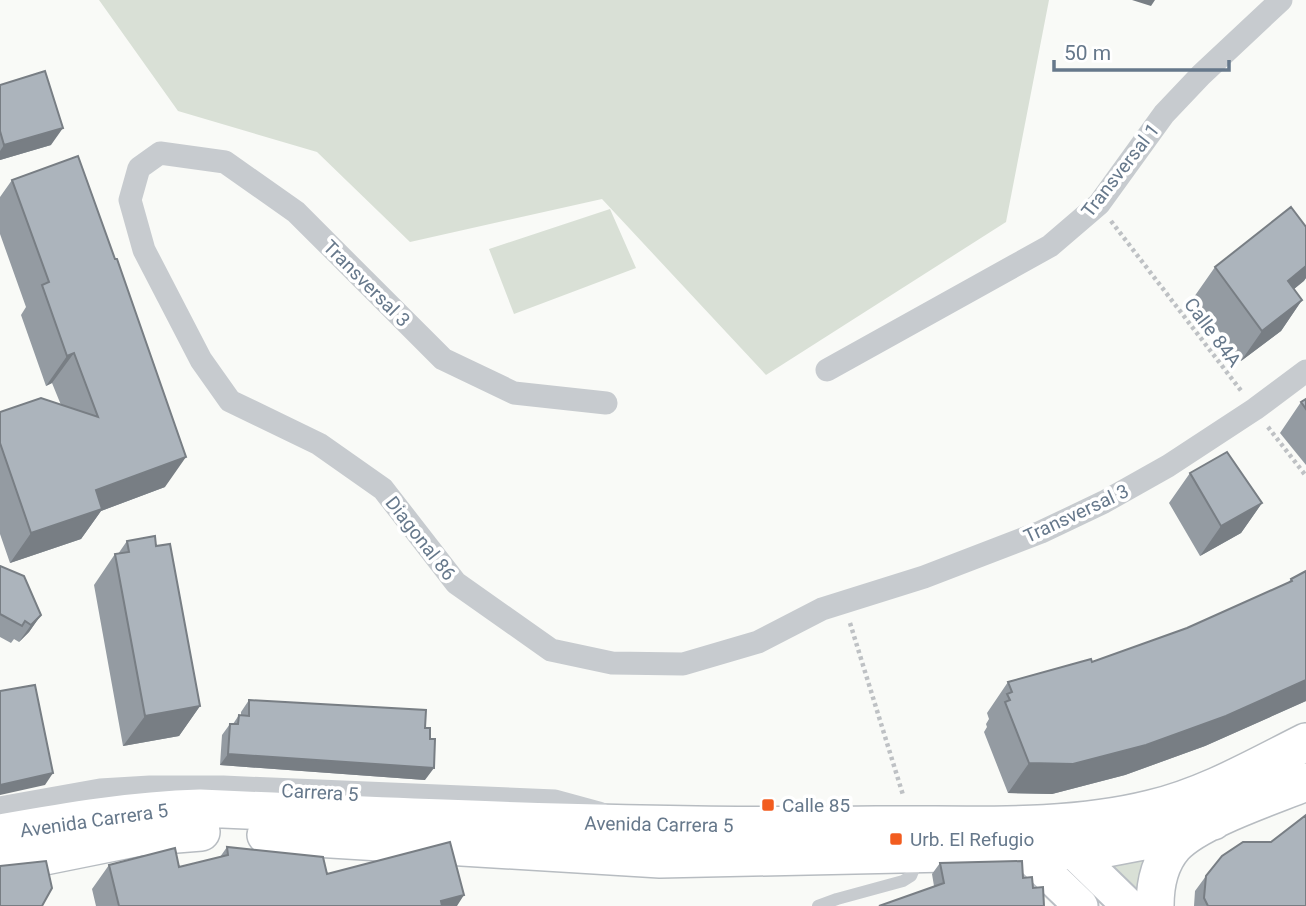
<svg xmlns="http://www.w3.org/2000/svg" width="1306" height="906" viewBox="0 0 1306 906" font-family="Roboto,sans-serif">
<rect width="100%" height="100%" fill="#f9faf7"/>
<!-- green -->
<path fill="#d9e0d6" d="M99 0H1049L1006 222 766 375 602 199 410 242 317 152 178 111Z
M610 209 636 268 514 314 489 249Z
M1154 852 1145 899 1103 859Z"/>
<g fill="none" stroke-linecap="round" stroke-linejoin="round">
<!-- secondary casing -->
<g stroke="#b9bec4" stroke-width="37">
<path id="secondary" d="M1058 837 1129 906
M1026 853 1081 906"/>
</g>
<!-- primary casing -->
<g stroke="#b7bcc1" stroke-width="40">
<path id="primary" d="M0 833C67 821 132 810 200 808 425 818 650 828 876 825 966 824 1063 831 1151 809 1206 796 1256 767 1306 742
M266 835 660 859 1096 850 1143 841 1213 821
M0 865 139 837 201 832
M1155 906C1155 884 1159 863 1174 846 1198 820 1272 796 1306 782"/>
</g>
<!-- path -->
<path stroke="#bec1c4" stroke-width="4.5" stroke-dasharray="3.5 3.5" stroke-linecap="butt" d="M1111 221 1242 392
M1268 427 1306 476
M850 623 903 795"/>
<!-- service -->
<path stroke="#c7cbcf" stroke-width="12" d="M818 906 837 899 903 881 911 876 919 857"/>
<!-- minor -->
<path stroke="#c7cbcf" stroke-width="23" d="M827 370 1050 246 1099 204 1164 114 1201 75 1281 0
M606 403 514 393 443 359 296 212 225 162 160 153 139 168 130 200 144 250 201 360 230 401 319 444 383 489 456 583 551 650 612 663 683 664 758 642 822 609 924 577 1041 532 1104 502 1168 466 1255 409 1306 371
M0 808 100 790 150 787H223L555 801 599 813"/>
<!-- secondary -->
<use href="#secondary" stroke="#fff" stroke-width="33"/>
<!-- primary -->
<use href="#primary" stroke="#fff" stroke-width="37"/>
</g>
<!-- wall -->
<path fill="#949ba2" d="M0 85 51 145 0 160Z
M12 180 165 487 101 511 81 539 10 563 0 534V412L61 405 52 383 46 386 21 315 26 307 0 234V197Z
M1306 227V278L1294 289 1302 300 1281 331 1241 361 1194 297 1215 267Z
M1306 399V465L1280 433 1301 402Z
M1190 473 1262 503 1241 533 1200 556 1169 503Z
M127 541 156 546 200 706 179 736 123 746 94 585 115 554H118Z
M0 566 41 615 29 632 19 642 14 639 11 643 0 637Z
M1306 571V701L1205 746 1125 775 1052 794 1008 793 984 732 987 727 986 724 989 719 987 713 1008 682 1092 662 1187 628 1288 583 1291 579Z
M249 700 425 728V780L220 765 222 735 230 724H233L239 715H241V712Z
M1271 842 1306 906H1194L1195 891 1206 876Z
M227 847 327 874 457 906H96L92 889 109 865 179 867 220 857Z
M940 863 1023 878 1033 888 934 886 932 874Z"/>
<!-- shaded-wall -->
<path fill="#787e84" d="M1132 0H1155L1151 6Z
M63 128 51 145 0 160V151L4 145Z
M1306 266V278L1304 281 1267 311 1288 281Z
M1302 300 1281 331 1241 361 1262 331Z
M74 353 52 383 46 386 67 356Z
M186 457 165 487 101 511 81 539 10 563 31 533 96 490Z
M1262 503 1241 533 1200 556 1221 526Z
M41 615 29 632 19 642 31 625Z
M1306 680V701L1205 746 1125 775 1052 794 1008 793 1029 763Z
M200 706 179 736 123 746 145 716Z
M228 754 434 768 425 780 220 765Z
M53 773 45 785 0 795V785Z
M464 895 457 906H437L441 901Z"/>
<!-- building -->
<path fill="#acb4bc" stroke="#787e84" stroke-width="2" d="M45 71 63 128 4 145 0 131V85Z
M78 156 115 259H117L186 457 96 490 102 509 31 533 0 443V412L41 398 98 417 74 353 67 356 42 285 49 282 12 180Z
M1291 207 1306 227V266L1288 281 1302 300 1262 331 1215 267Z
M1306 399V409L1301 402Z
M1227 452 1262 503 1221 526 1190 473Z
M155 536 156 546 170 544 200 706 145 716 115 554 129 552 127 541Z
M0 566 24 576 41 615 31 625 25 621 22 626 0 614Z
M1306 571V680L1226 716 1146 745 1073 764 1029 763 1005 702 1010 700 1007 694 1012 692 1008 682 1091 659 1092 662 1187 628 1292 581 1291 579Z
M35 685 53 773 0 785V691Z
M249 700 426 710 425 728H430V739H435L434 768 228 754 230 724H238L239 715 249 716Z
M1306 815V906H1208L1204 898 1206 876 1222 856 1243 842H1271Z
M450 842 464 895 441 901 442 906H119L109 865 175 848 179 867 228 855 227 847 323 857 327 874Z
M46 861 52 888 42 906H0V866Z
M1022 861 1023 878 1032 877 1033 888 1043 887 1044 906H879L944 883 940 863Z"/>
<!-- markers -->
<g fill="#f25c1f" stroke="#fff" stroke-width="2.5">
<rect x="761" y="798" width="14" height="14" rx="3.5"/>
<rect x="889" y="832" width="14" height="14" rx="3.5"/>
</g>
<g text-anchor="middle" stroke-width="7" stroke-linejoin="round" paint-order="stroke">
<!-- street labels -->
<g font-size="19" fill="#66788b" stroke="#fff">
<text transform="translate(1120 170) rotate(-52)" y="7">Transversal 1</text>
<text transform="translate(367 283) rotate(45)" y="7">Transversal 3</text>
<text transform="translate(1213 332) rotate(53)" y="7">Calle 84A</text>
<text transform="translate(1076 513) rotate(-25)" y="7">Transversal 3</text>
<text transform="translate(421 538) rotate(52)" y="7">Diagonal 86</text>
<text transform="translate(320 792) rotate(3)" y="7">Carrera 5</text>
<text transform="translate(94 820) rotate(-8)" y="7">Avenida Carrera 5</text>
<text transform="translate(659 824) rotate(1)" y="7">Avenida Carrera 5</text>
</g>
<!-- poi labels -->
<g font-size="19" fill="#66788b" stroke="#fff" text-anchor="start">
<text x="782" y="812">Calle 85</text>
<text x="910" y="846">Urb. El Refugio</text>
</g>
</g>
<!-- scale -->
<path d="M1054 60v10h175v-10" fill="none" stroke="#66788b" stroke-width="3.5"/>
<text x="1064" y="60" font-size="21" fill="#66788b" stroke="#ffffff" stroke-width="5" paint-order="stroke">50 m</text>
</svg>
